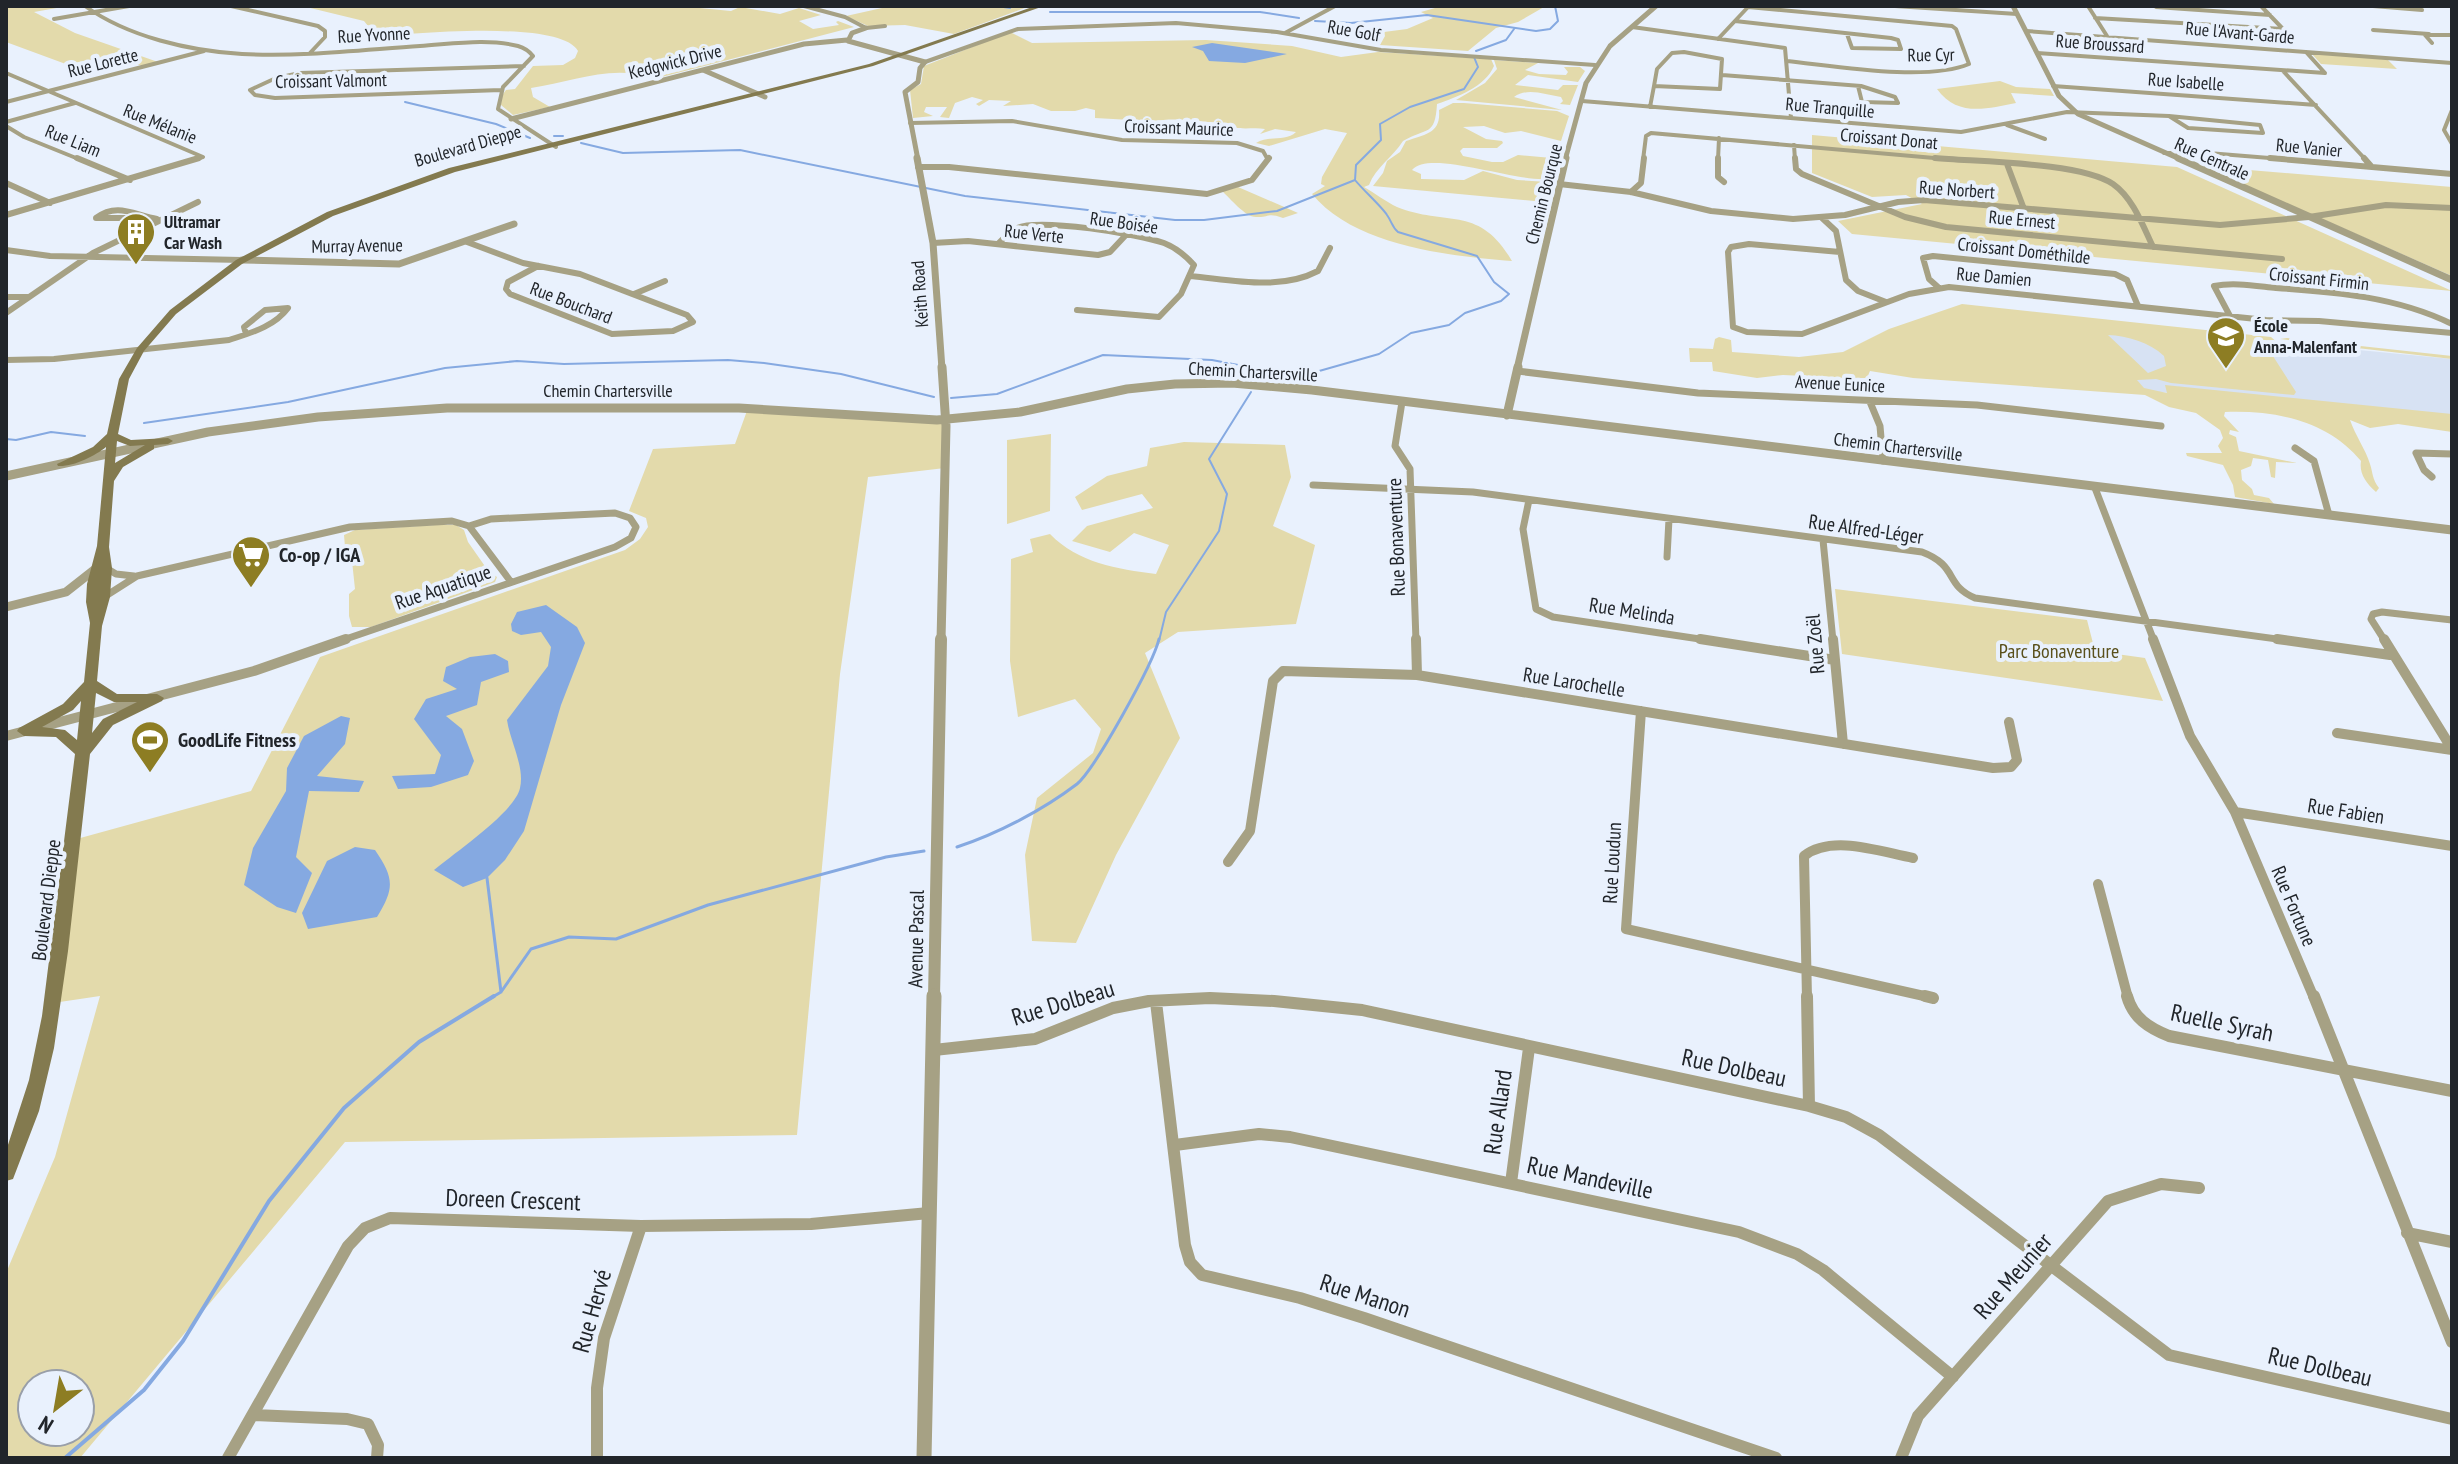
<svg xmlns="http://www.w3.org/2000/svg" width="2458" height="1464" viewBox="0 0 2458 1464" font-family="'PT Sans Narrow',sans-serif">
<rect width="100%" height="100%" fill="#e9f1fd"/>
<!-- built -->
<path fill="#d7e2f3" d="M2003 330 2255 340 2452 359V416L2169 386V393L2056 381 1986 360 1980 353Z"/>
<!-- green -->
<path fill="#e3daab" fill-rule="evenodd" d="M6 6H68L34 12 75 33 158 62 143 66 121 60 82 70 6 42Z
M302 6H679L731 11 740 7 780 14 799 8 821 15 799 21 813 29 839 25 836 22 838 21 854 27 654 79C614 63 573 82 531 88L533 97 550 107 513 115 501 105V97L506 90 515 89 533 66 563 65 575 58 578 51C560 18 403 35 366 37L368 26 364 21Z
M891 6H1030L954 34 905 25 868 26 846 16Z
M1442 6H1544V7L1518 22 1496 28 1468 51 1380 45 1385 36 1384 32 1407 29 1433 18 1421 12Z
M1010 32 1032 43 1206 40 1292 46 1341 57 1378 52 1491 59 1494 66C1485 87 1457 97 1437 104 1435 137 1427 127 1403 141 1393 157 1376 167 1369 185L1364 187C1375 193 1386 202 1397 207 1447 227 1479 204 1512 261 1448 256 1355 246 1312 194L1325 186 1321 184 1322 177 1347 133 1325 129 1269 146 1256 143C1269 135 1286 142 1296 132L1275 129 1260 134 1265 129C1255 127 1243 130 1233 127 1213 122 1158 113 1138 127V123L1131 120 1095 118V110L1086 108 1075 111H1051L1033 104 1003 106 1011 101 989 100 979 106 976 104 983 100 972 97 955 103 949 118 940 117 947 107H926L924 112 933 116 913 118 910 90 921 84 924 66Z
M2312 54 2387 59 2397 69 2321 64Z
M1494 60 1538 63 1525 70 1539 74 1566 75 1568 72 1564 67H1580L1585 71 1578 82 1528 75 1515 85 1558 90 1563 85H1578L1570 105 1560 104 1563 101 1561 97C1545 95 1528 87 1514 97L1562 110 1456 100 1485 83 1497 69Z
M2000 81 2016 87 2050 89 2054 96 2011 93 2016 103C1986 109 1957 117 1937 89Z
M1464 103 1557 111 1569 116 1561 141 1521 131 1505 133 1484 126 1463 127 1486 139 1502 141 1503 143 1497 148H1463L1460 151 1463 156 1492 162H1503L1518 155 1552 158 1558 165 1553 178C1523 186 1431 148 1412 170L1421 174V179L1464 180 1483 171 1517 180 1548 182 1551 184 1545 202 1373 186 1383 173 1387 161 1400 152 1406 141C1426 134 1441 133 1439 110L1453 103Z
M1812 135 2177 167 2452 291 1852 234 1838 221 1922 204 1906 195 1872 197 1812 173Z
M2201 166 2452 187V276Z
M1238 187 1298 213 1283 218C1267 212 1269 218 1256 217 1245 217 1230 198 1222 191Z
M1962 304 2271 337 2278 343 2271 353 2296 392 2294 395 2171 383 2156 379 2137 380 2144 388 2167 393 2165 385 2452 414V432L2398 424 2370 428 2350 420C2355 435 2366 450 2370 464 2373 473 2372 479 2379 488L2376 492C2366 483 2359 474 2361 461 2328 421 2276 410 2225 412L2224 416 2239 432 2230 430 2229 434 2236 437 2239 451 2297 463 2276 462 2275 478 2271 477 2268 460 2253 458 2251 466 2241 470 2242 480 2252 489 2254 495 2269 498 2274 504 2235 497 2233 485 2223 465 2187 456 2186 453H2222L2218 446 2223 438 2220 430 2196 413 2169 407 2145 395 1913 378 1870 371 1867 378H1840L1836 382 1827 377 1783 375 1757 378 1713 371 1712 362H1690L1689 348 1713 349 1715 339 1719 337 1731 340 1732 352 1799 357 1843 352 1889 329ZM2108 335C2128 336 2149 342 2164 356L2166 366 2148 373Z
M2287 338 2443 355 2452 356V359L2280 339Z
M748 408 945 420V468L868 477 840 674 797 1135 345 1142 80 1458H6V1273L55 1157 100 996 53 1003 73 840 251 791 320 657 625 550 640 539 648 527 646 518 629 511 653 449 735 444ZM32 1384H80V1432H32Z
M1051 434 1050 511 1007 524V440Z
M1184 442 1285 445 1291 477 1273 526 1315 545 1296 624 1178 632 1145 653 1180 738 1116 855 1076 943 1032 941 1025 855 1037 798 1093 753 1101 729 1075 699 1018 717 1010 661 1011 559 1033 552 1030 539 1050 534C1078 563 1117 569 1156 574L1169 545 1134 533 1110 552 1072 541 1087 526 1153 508 1142 494 1082 510 1075 497 1107 476 1147 466 1150 448Z
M435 525H456L464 530 468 542 489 572 497 577 495 582 371 627H352L349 616V594L355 589 352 561 346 559 344 535 355 530Z
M1835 589 2087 620 2095 651 2145 658 2163 701 1842 654Z"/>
<!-- water -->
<path fill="#85a9e1" d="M1212 43 1287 54 1245 63 1209 61 1203 51 1192 47Z
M546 605 577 627 585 643 561 705 524 831 505 860 487 878 463 887 434 870C454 853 515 812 520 788 525 767 510 741 507 720L548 666 551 647 541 632 521 635 512 631 511 624 517 612Z
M495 654 508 661 509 672 481 682 477 705 446 716 462 729 474 761 468 775 431 787 398 789 392 776 435 774 441 755 414 719 426 699 457 689 443 681 446 667 470 657Z
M341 716 350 718 345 744 317 776 364 781 359 792 309 791 296 857 312 873 296 913 277 907 244 885 253 848 286 791 287 768 304 736Z
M355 847 375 850C394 878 395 888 377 917L308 929 302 913 327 861Z"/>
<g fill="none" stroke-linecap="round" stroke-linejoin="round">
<!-- stream-far2 -->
<path stroke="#85a9e1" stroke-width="2" d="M997 6 1010 8
M1050 12H1260L1299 18
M1315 21 1351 23 1427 15 1536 31 1550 29 1558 21 1555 6
M1476 51 1506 40 1514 29
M405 102 496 124 530 138
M554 136H563
M581 143 623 153 740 150 965 196 1175 220H1204L1277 211 1355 180
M951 398 997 394 1103 355 1212 360 1238 365 1260 376 1291 379 1379 354 1411 333 1449 325 1465 313 1501 301 1509 294 1494 282 1477 256 1398 232C1392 227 1392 222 1387 215 1382 207 1363 190 1355 180L1356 165 1381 140 1380 124 1410 107 1464 89 1478 67 1474 57
M144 423 288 402 445 368 517 361 564 364 728 360 764 363 841 374 934 397
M6 439 16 440 51 432 85 436
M1159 641 1166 612 1219 531 1227 494 1209 459 1251 392"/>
<!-- stream-far1 -->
<path stroke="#85a9e1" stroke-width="3" d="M957 847C997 834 1043 810 1077 784 1095 769 1153 664 1159 639
M487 878 501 992
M491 998 501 992 531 949 569 937 616 939 708 905 886 857 924 851"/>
<!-- stream -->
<path stroke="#85a9e1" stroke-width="4" d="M65 1458 144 1390 183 1341 269 1201 344 1108 419 1042 494 996"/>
<!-- minor-far4 -->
<path stroke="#a6a184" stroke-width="4" d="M85 6C128 37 190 51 242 54 301 57 361 50 420 46 452 44 487 38 518 46 525 48 529 51 533 56L503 87 498 109 556 147
M231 6 318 26 325 31V37L310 53
M804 6 845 17 866 28 885 26
M1895 6 2017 14
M2088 6 2107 36
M2373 6 2422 10
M1748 7 1952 26 1956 29 1969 64C1926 82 1835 66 1787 61
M2156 7 2270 15
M2095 18 2283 29 2261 6
M54 19 129 6
M1735 21 1891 38 1898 40 1901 49 1852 48 1847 34
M1632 27 1785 48 1791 118
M2373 30 2429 34
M2026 31 2452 63
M1285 33 1335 6
M1718 39 1749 6
M2432 43 2425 35H2452
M1684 52 1722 59 1720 89 1654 86 1657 69 1672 53Z
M2037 53 2325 73 2306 52
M925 62 1018 29 1176 23 1277 32 1381 50 1595 65
M2283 71 2366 160
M6 73 203 157 192 160
M1722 75 1861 86 1895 97 1898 103 1862 102 1858 86
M2053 86 2316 105
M501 90 275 98 255 95 250 90 276 78 300 73 524 66
M1582 101 1961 132 2067 112 2169 116
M6 102 204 51
M1650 107 1654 86
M2452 110 2444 130 2452 144
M2169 116 2260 125 2263 133 2188 128Z
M6 122 75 103
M910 123 1012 121 1122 140 1237 143 1263 151 1268 160
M2007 125 2045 139
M6 126 24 137 81 160
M1794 145 1795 160
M2164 153H2208L2293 160
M1643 160 1646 136 1651 133 1957 160
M1718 160 1719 138"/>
<!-- minor-far3 -->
<path stroke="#a6a184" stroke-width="6" d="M77 158 130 180
M1718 158V177L1724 182
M1795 158 1796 169 1802 174 1905 217 1946 227 2282 259
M1935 158C1978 162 2080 162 2113 184 2133 198 2143 226 2153 247
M2270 158 2452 174
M2364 158 2371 166
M2007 164 2024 209
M918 167H949L1207 194 1252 180 1269 158
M6 183 50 203
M1559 184 1631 192 1711 211 1793 219 1845 215 1898 202 1924 200 2220 225 2309 217 2386 205 2452 208
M1631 192 1641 183 1644 158
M6 215 199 158
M141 218H96C117 202 134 215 157 219
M1822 218 1836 231 1846 280 1858 291 1886 302
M467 242 523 263 580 274 687 315 693 322 673 331 612 334 510 294 506 289 508 282 538 266
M933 243 968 241 1098 255 1110 252 1125 236
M998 244C1003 239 1010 231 1017 228 1040 218 1139 234 1164 243 1177 248 1185 255 1194 265L1181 294 1159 317 1077 310
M6 250 50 256 242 260
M1840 252 1749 244 1731 247 1728 252 1733 327 1747 332 1802 334 1909 294 1949 287 2266 320 2319 321 2452 333
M1191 276C1232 280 1280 291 1318 271L1330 248
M1938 287 1929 279 1923 258 1933 256 2115 274 2127 280 2138 306
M634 294 665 281
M6 297H29
M6 313 93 253 198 202
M2230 316 2214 286C2234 282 2256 286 2276 288 2337 292 2397 297 2452 324
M6 360 54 359 229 340C250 333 274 327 288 308L265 310 244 327 246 334"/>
<!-- minor-far2 -->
<path stroke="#a6a184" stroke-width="7" d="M1517 371 1698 393 1977 405 2161 426
M1402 402 1395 446 1410 469 1416 641
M1870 402 1880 426 1883 461
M2295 448 2314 461 2329 515
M2432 477 2424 470 2416 453 2452 454
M1313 485 1473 492 1922 552C1959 566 1944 585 1975 598L2291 641
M2095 488 2154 641
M1529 500 1523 529 1536 609 1553 617 1713 641
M1823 540 1833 641
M1667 557 1669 519
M106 568 116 574 134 576
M104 597 137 576 350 527 452 521 469 526 511 582
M340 641 615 547 631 538 636 527 630 518 615 513 491 519 469 526
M2385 641 2371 619 2373 614 2382 612 2452 620"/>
<!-- minor-far1 -->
<path stroke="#a6a184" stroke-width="10" d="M1416 639 1417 675
M1700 639 1835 660
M1833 639 1843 744
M2153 639 2190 736 2235 812 2314 998
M2277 639 2390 655
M2384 639 2452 749
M1641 711 1626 929 1933 998
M2337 733 2452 750
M6 736 254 671 346 639
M2235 812 2452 846
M1228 862 1250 831 1273 681 1283 671 1417 675 1993 768 2011 767 2017 760 2009 722
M2098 884 2128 998
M1807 998 1804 856C1832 834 1881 852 1913 858"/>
<!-- minor -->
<path stroke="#a6a184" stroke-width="12" d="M1807 996 1809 1106
M1925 996 1933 998
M2127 996C2133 1018 2149 1028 2169 1036L2452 1091
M2314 996 2452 1342
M1156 1002 1185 1245 1190 1262 1202 1275 1300 1298 1364 1318 1776 1458
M934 1050 1035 1039 1113 1008 1149 1001 1210 998 1274 1001 1362 1010 1809 1106 1846 1117 1879 1135 2169 1355 2452 1419
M1175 1145 1259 1134 1290 1137 1739 1232 1797 1254 1823 1270 1953 1377
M1511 1183 1529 1048
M2407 1233 2452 1242
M254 1415 347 1419 368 1424 378 1445 377 1458
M228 1458 348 1246 365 1228 390 1218 641 1226 811 1224 929 1213
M597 1458V1388L604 1338 641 1226
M1901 1458 1918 1416 2108 1201 2161 1184 2199 1188"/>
<!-- tertiary-far4 -->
<path stroke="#a6a184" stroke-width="5" d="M2013 6 2059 96 2078 114 2182 160
M866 28 852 33 848 41 925 62 920 68 918 82 905 92 918 160
M703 70 765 97
M511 119 804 44 847 40
M1565 160 1586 83 1610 46 1656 6"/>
<!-- tertiary-far3 -->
<path stroke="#a6a184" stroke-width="7" d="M917 158 933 243 942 369
M2178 158 2452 280
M242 260 399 264 514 224
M1517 369 1566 158"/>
<!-- tertiary-far2 -->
<path stroke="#a6a184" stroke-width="9" d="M1507 415 1518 367
M6 476 208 432 318 417 447 408H739L937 420 1020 412 1127 389 1175 384 1232 383 1312 390 2452 530
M6 607 66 592 94 570
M941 641 946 426 942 367"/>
<!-- tertiary-far1 -->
<path stroke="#a6a184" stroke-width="12" d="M934 998 941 639"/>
<!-- tertiary -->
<path stroke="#a6a184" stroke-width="15" d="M924 1458 934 996"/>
<!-- secondary -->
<path fill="#837a4f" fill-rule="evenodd" d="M1035 6H1044L873 66 455 172 333 216 242 264 176 314 144 351 129 379 118 434 131 440 168 438 173 441 168 444 154 445V449L123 467 114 481 109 547 112 568 110 597 102 626 97 681 117 694H157L164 698 162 701 113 725 90 754 68 951 54 1048 39 1111 13 1179 6 1181V1151L29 1080 42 1016 75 754 56 737 24 736 17 731 19 728 63 704 84 682 90 623 86 602 87 584 97 546 106 447C95 456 73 467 58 466L57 464 93 447 107 434 119 379 137 348 170 310 236 260 327 212 449 168 869 64ZM117 441 130 446 145 445 115 463ZM96 693 114 702H137L103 719 92 733ZM81 701 77 740 65 730 42 727 73 710Z"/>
</g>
<!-- icons -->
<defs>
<g id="building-pin" transform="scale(2)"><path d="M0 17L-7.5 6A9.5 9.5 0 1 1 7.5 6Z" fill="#8d7d23" stroke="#e9f1fd"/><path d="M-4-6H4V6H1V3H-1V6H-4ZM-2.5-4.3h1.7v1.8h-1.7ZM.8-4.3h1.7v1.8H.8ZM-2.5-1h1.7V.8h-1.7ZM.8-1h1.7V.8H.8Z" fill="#fff"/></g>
<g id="school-pin" transform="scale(2)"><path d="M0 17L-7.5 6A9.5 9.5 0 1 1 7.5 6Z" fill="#8d7d23" stroke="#e9f1fd"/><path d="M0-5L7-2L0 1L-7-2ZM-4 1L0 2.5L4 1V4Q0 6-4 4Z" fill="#fff"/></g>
<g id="supermarket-pin" transform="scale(2)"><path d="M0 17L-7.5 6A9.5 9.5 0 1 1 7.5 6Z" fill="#8d7d23" stroke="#e9f1fd"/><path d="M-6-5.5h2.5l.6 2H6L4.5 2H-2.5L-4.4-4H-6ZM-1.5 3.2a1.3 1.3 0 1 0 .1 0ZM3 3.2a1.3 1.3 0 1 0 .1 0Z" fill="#fff"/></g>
<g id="stadium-pin" transform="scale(2)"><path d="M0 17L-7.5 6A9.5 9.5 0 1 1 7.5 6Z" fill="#8d7d23" stroke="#e9f1fd"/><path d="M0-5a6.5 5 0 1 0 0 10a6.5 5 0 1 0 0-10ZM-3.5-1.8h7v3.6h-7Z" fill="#fff"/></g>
</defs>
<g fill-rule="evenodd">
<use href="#building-pin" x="136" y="232"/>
<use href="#school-pin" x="2226" y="336"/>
<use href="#supermarket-pin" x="251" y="555"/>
<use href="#stadium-pin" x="150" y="740"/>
</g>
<g text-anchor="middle" stroke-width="8" stroke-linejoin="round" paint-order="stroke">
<!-- far-street labels -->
<g font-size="18" fill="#21252a" stroke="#e9f1fd">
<text transform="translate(1354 31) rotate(10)" y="6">Rue Golf</text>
<text transform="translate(2240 33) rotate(5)" y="6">Rue l'Avant-Garde</text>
<text transform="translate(374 35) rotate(-3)" y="6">Rue Yvonne</text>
<text transform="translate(2100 44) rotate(4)" y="6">Rue Broussard</text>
<text transform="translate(1931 55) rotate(-1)" y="6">Rue Cyr</text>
<text transform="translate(675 62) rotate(-14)" y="6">Kedgwick Drive</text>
<text transform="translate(103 63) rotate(-14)" y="6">Rue Lorette</text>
<text transform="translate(331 81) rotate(-1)" y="6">Croissant Valmont</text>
<text transform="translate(2186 82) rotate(4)" y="6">Rue Isabelle</text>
<text transform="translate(1830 108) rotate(5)" y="6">Rue Tranquille</text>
<text transform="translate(160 124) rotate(22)" y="6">Rue Mélanie</text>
<text transform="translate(1179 128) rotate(2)" y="6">Croissant Maurice</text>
<text transform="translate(1889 139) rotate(5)" y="6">Croissant Donat</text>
<text transform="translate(73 141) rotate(22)" y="6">Rue Liam</text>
<text transform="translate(468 146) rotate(-16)" y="6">Boulevard Dieppe</text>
<text transform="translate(2309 148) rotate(5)" y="6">Rue Vanier</text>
<text transform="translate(2212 159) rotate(24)" y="6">Rue Centrale</text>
<text transform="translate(1957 190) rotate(4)" y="6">Rue Norbert</text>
<text transform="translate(1544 194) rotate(-76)" y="6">Chemin Bourque</text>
<text transform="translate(2022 220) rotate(5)" y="6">Rue Ernest</text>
<text transform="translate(1124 223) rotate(8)" y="6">Rue Boisée</text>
<text transform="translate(1034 234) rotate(6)" y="6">Rue Verte</text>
<text transform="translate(357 246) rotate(-1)" y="6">Murray Avenue</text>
<text transform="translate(2024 251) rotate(6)" y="6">Croissant Dométhilde</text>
<text transform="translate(1994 277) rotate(5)" y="6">Rue Damien</text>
<text transform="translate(2319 279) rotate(6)" y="6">Croissant Firmin</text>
<text transform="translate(920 294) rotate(-94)" y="6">Keith Road</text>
<text transform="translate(571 303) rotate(21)" y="6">Rue Bouchard</text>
<text transform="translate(1253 372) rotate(3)" y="6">Chemin Chartersville</text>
<text transform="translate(1840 384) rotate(3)" y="6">Avenue Eunice</text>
<text x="608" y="397">Chemin Chartersville</text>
<text transform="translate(1898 447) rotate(7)" y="6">Chemin Chartersville</text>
</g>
<!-- far-poi labels -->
<g font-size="18" font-weight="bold" fill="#21252a" stroke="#e9f1fd" text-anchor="start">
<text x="164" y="228">Ultramar<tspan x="164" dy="21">Car Wash</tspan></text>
<text x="2254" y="332">École<tspan x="2254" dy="21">Anna-Malenfant</tspan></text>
</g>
<!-- street labels -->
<g font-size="20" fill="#21252a" stroke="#e9f1fd">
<text transform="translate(1866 529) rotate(8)" y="7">Rue Alfred-Léger</text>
<text transform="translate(1396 537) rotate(-92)" y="7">Rue Bonaventure</text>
<text transform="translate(443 587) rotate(-19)" y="7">Rue Aquatique</text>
<text transform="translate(1632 611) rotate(9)" y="7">Rue Melinda</text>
<text transform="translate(1815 644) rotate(-95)" y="7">Rue Zoël</text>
<text transform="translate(1574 682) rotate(9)" y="7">Rue Larochelle</text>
<text transform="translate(2346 811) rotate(9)" y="7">Rue Fabien</text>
<text transform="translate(1612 863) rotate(-87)" y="7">Rue Loudun</text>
<text transform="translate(46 900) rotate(-83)" y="7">Boulevard Dieppe</text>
<text transform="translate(2294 906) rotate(67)" y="7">Rue Fortune</text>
<text transform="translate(916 939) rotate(-89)" y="7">Avenue Pascal</text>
</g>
<!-- poi labels -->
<g font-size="20" font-weight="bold" fill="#21252a" stroke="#e9f1fd" text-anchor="start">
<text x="279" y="562">Co-op / IGA</text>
<text x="178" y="747">GoodLife Fitness</text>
</g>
<!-- park labels -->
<g font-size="20" fill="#5a501b" stroke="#e9f1fd">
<text x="2059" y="658">Parc Bonaventure</text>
</g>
<!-- near-street labels -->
<g font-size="24" fill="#21252a" stroke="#e9f1fd">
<text transform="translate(1063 1003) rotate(-17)" y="8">Rue Dolbeau</text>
<text transform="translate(2222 1023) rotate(12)" y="8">Ruelle Syrah</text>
<text transform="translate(1734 1068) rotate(12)" y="8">Rue Dolbeau</text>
<text transform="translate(1498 1112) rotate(-82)" y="8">Rue Allard</text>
<text transform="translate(1590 1178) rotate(12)" y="8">Rue Mandeville</text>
<text transform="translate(513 1200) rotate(2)" y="8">Doreen Crescent</text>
<text transform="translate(2013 1276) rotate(-49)" y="8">Rue Meunier</text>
<text transform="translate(1365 1296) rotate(18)" y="8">Rue Manon</text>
<text transform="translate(592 1311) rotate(-74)" y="8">Rue Hervé</text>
<text transform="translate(2320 1367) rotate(13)" y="8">Rue Dolbeau</text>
</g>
</g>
<!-- border -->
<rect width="2458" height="1464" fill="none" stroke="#21252a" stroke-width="16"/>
<!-- north arrow -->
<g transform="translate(56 1408) rotate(211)"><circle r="38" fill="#e9f1fd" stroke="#999fa9" stroke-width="2"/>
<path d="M0-6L14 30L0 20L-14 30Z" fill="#8d7d23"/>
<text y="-12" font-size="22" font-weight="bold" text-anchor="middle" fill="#21252a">N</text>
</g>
</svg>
